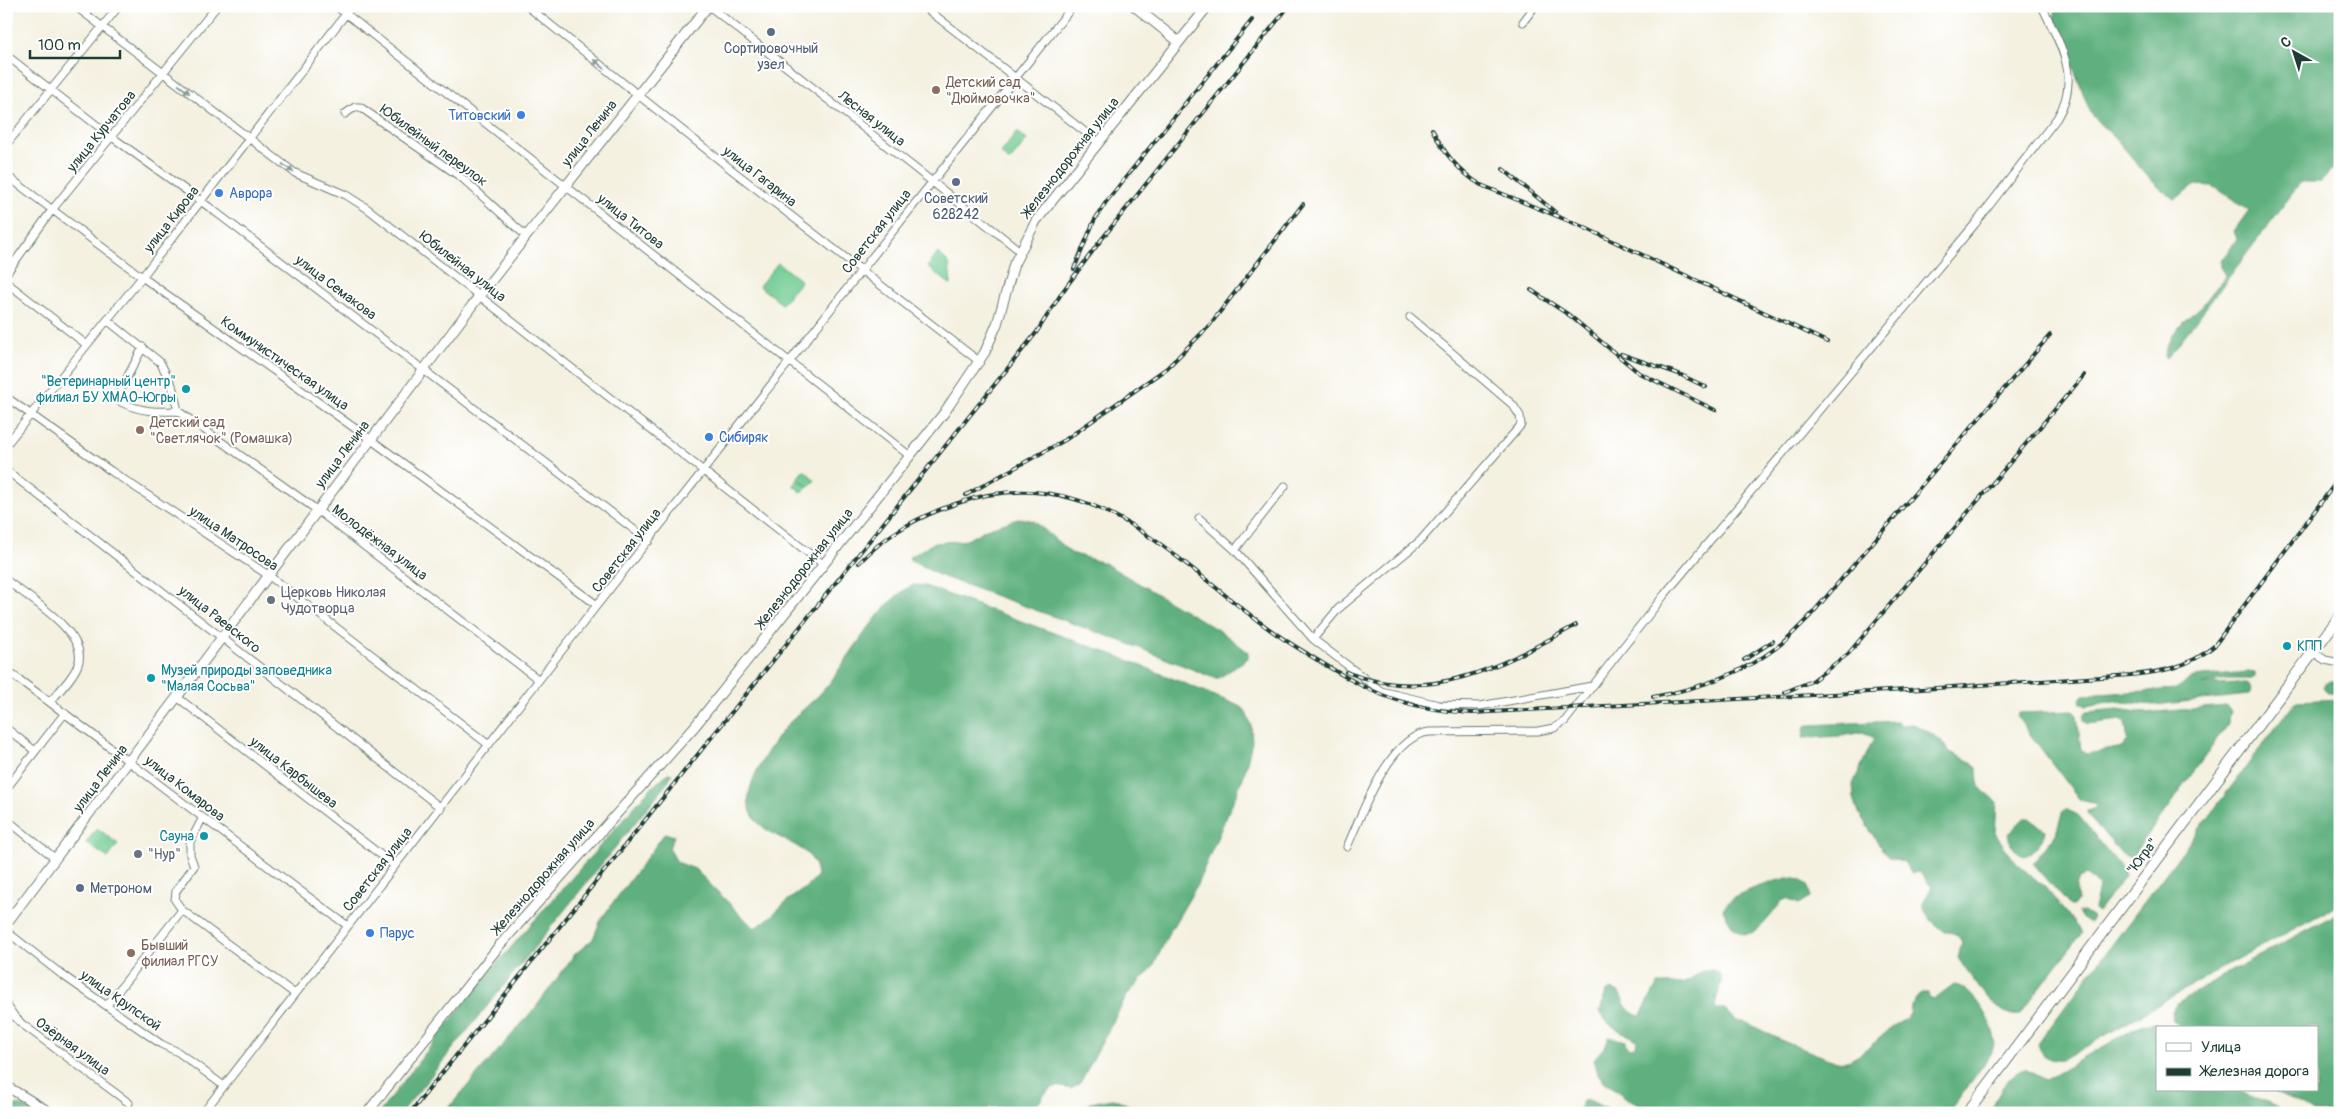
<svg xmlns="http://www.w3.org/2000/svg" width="2346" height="1119" viewBox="0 0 2346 1119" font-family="Pangolin,sans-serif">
<rect width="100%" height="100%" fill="#fff"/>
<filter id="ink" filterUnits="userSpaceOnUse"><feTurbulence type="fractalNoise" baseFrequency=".02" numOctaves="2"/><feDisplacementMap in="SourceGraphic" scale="10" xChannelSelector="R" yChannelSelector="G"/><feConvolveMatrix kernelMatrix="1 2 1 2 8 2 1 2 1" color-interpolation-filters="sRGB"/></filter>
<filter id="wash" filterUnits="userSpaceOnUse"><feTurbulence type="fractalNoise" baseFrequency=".0096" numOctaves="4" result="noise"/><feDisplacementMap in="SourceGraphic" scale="20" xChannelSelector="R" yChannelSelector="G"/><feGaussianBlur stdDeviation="1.12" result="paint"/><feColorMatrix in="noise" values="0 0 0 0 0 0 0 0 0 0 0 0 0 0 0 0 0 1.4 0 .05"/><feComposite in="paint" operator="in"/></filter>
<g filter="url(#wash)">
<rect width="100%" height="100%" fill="#f4f1e1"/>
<!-- green -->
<path fill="#73cd94" stroke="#498564" d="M1017 132 1027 140 1010 161 1007 160 1001 153Z
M938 253 949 263 951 285 928 267Z
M778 263 801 281 782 304 759 286Z
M804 470 815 480 809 487 798 477Z
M798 479 808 487 802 493 793 485Z
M97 828 118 844 108 858 86 843Z"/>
<!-- forest -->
<path fill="#5eb07e" stroke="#3e7659" d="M2059 6H2340L2339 155 2338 163 2320 182H2301L2167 359 2165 358 2166 348 2172 336 2185 320 2202 306 2226 275 2221 267V261L2237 239 2234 231 2249 210 2213 186 2195 185 2177 198 2174 199C2145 179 2136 160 2114 137 2105 128 2096 122 2090 111L2055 20V12Z
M1021 518 1034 521 1071 553 1104 563 1223 633 1248 652V658L1219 678H1214L1127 643 941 576 911 561 909 557 934 543 967 540 986 529Z
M914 585 925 586 1125 659 1237 705 1245 710 1251 725 1252 742 1243 778 1196 887 1169 933 1153 967 1128 994 1080 1083 1071 1089C1039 1079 1049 1105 1026 1110 1019 1112 1011 1107 1003 1107 998 1107 992 1107 987 1108L990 1113H444L536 1007 575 954 593 939 601 919 665 833 674 836 669 848 677 862 695 869 754 928C767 922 776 911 787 901 798 893 808 887 817 876 816 871 815 862 811 858 794 837 756 836 749 806 744 783 773 742 787 725 800 711 816 700 828 685 849 658 883 597 914 585Z
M2248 672 2255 673V677L2251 679H2226L2203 684 2246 683 2250 686 2251 691 2249 695 2154 705 2113 701 2086 706 2081 703 2080 699 2083 695 2177 689C2184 686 2186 680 2193 677Z
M2331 681H2340V692H2328L2323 688 2325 684Z
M2340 699V904L2225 966 2063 1060C2049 1061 2042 1057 2038 1044L2047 1031 2286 714 2297 701Z
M2226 706 2231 711 2227 726 2131 858 2122 854 2088 815 2087 811 2093 809 2097 804 2080 800 2017 717 2019 713 2073 711 2077 715 2081 750 2087 754 2123 747 2128 740 2125 723 2121 720 2087 724 2084 721V715L2086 712 2118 709 2145 713Z
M1897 721 1900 725C1904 726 1908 724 1912 724 1923 727 1945 741 1948 751L1973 763 1977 769 1978 783 1982 790 1997 802 1995 833 2001 842 2017 864 2044 886 2082 933 2019 1015C1998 1020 1969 974 1958 958L1962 942C1957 933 1953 932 1944 932 1936 925 1921 913 1924 901 1926 896 1930 892 1932 887L1919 872 1911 873 1904 862 1889 857 1881 848 1859 813 1854 798 1853 784 1874 738 1863 732 1842 736 1803 738 1805 726 1809 725Z
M668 773 672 774 667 783 401 1113H379L478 985 649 790Z
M2065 809 2078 815 2124 871 2125 876 2098 912 2094 909 2099 887 2087 874C2075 878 2075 890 2077 901L2074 906H2070L2033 863 2056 834 2062 813Z
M2024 818H2029L2045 830C2044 840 2034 853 2025 856 2016 854 2009 843 2008 834Z
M1787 878C1801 879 1810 882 1810 898L1799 904 1786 899 1782 901C1762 927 1743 956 1723 909 1730 894 1770 882 1787 878Z
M2084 911 2093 917 2090 923 2080 916 2079 912Z
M2340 912V1113H2314L2300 1104 2268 1090H2317V1028H2181L2173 1020 2171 1011 2176 1004 2220 977Z
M1704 970C1713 970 1717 969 1722 978L1715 1005 1716 1009H1725L1737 1021 1745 1022 1785 1042 1837 1062 1848 1061 1861 1054 1895 1025 1906 1019 1910 1014 1911 1005 1921 993H1928L1929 998 1934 1000 1954 985C1971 986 1990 1019 1994 1035 1995 1041 1994 1047 1991 1054L1949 1113H1653L1629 1100 1605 1082 1598 1074 1594 1059 1606 1045 1609 1037 1626 1041 1627 1046 1630 1048 1636 1047 1637 1040C1623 1031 1607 1028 1600 1011L1606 992 1611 989 1619 992C1625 1004 1626 1012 1640 1016L1658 984C1684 983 1681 988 1704 970Z
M2156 1023 2164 1028H2157V1090H2237L2290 1113H1991C1995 1097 2008 1073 2025 1069L2045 1080 2141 1025Z
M1111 1099 1118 1100 1145 1113 1089 1111 1090 1103Z
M1589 1100 1615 1113H1577L1583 1101Z
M15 1105 27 1107 37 1113H6Z"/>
</g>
<g filter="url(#ink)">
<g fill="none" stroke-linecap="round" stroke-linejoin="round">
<!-- minor casing -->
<g stroke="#6a7c71" stroke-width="9">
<path id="minor" d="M75 6 295 173 346 195 368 209 824 565
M336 6 910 456
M527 6 732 170 980 362
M709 6 1020 251
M923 6 1098 142
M1523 22 1535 6
M6 55 112 137 209 207 649 541
M345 114 355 107H360L462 178 526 236
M6 145 119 6
M6 175 142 277 370 439 597 605
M6 274 52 210 217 6
M6 282 87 345
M107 320 160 362 172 385 178 411 317 510 539 680
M143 347 121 389V402C141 412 157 412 178 411
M6 397 111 471 268 575 489 745
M6 445 142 277 352 6
M6 470 441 808
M1199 518 1235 550 1313 639 1381 691 1439 705 1480 706 1592 686
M1235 550 1285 486
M6 580C27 597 85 631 79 661 76 675 59 691 50 702
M1313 639 1338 609 1420 541 1521 425 1520 416 1513 405 1410 317
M2313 652 2325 660 2340 663
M6 670C121 754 233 842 348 926
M177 697 395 866
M6 728 35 751
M6 789 65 713
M6 819 56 859
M202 819 190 842V855L194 866 176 891 175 900 182 910 295 994
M1347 847C1362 814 1389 736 1429 732L1538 731 1554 728 1565 721 1665 594 1975 224 2057 118C2082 77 2060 45 2042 6
M6 931 61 974 161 1044 178 1052 224 1086
M6 1004 14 1016 22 1024 129 1103
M107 1005 182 910
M203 1113 597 605 861 271 1073 6"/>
</g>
<!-- major casing -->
<g stroke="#6a7c71" stroke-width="11">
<path id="major" d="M1134 6 1179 42
M6 924 480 295 708 6
M6 1086 51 1113
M367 1113 499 946 695 726 944 413 985 352 997 324 1014 264 1036 221 1208 6"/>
</g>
<!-- highway casing -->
<g stroke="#6a7c71" stroke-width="12">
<path id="highway" d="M1967 1113 2340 616"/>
</g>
<!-- minor -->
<use href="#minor" stroke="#fff" stroke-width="7"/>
<!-- major -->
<use href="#major" stroke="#fff" stroke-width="9"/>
<!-- highway -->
<use href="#highway" stroke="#fff" stroke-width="10"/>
<!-- rail casing -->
<g stroke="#1f3d34" stroke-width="4">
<path id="rail" d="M1432 129C1444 153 1458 171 1481 185L1581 226 1827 342
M1503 169 1555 212
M1074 269 1094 221 1106 202 1252 20
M1531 290 1569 315 1639 373 1715 410
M1621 354 1679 374 1706 387
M966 495 1065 440 1167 368 1209 326 1303 204
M859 563C887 533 920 516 958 503 1110 451 1192 589 1308 654
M1301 650C1364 689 1396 709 1472 713L1907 690 2131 675C2162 672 2189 667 2214 646L2340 477
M1744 660 1773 641
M1346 672C1432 706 1503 665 1576 625
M1785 692 1812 681 1848 654 2084 375
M1653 697C1696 689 1740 675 1776 648 1788 639 1799 627 1810 616L2050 335
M410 1113 1036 333 1063 291 1101 240 1289 6"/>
</g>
<!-- rail -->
<use href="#rail" stroke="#fff" stroke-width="2" stroke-dasharray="5.5" stroke-linecap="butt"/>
</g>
<!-- one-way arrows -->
<defs><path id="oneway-solid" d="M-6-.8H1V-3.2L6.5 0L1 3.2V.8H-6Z" transform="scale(1.25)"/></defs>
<g fill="#8f9e9a">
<use href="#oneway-solid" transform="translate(599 64) rotate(-141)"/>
<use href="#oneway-solid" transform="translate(184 89) rotate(37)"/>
<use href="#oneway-solid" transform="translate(288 168) rotate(36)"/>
</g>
</g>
<!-- markers -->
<g fill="#5c6f8a" stroke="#fff" stroke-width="2">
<circle cx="771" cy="32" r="5"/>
<circle cx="956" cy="182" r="5"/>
<circle cx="80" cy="888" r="5"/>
</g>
<g fill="#8d6e63" stroke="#fff" stroke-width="2">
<circle cx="936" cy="90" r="5"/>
<circle cx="140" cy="430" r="5"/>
<circle cx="131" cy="953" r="5"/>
</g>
<g fill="#3f7fe0" stroke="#fff" stroke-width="2">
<circle cx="521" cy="115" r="5"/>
<circle cx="219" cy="193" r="5"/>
<circle cx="709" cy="437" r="5"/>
<circle cx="370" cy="933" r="5"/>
</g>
<g fill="#0f9aa8" stroke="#fff" stroke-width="2">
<circle cx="186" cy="389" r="5"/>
<circle cx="2287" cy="646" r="5"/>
<circle cx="151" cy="678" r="5"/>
<circle cx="204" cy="836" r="5"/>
</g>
<g fill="#6b7280" stroke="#fff" stroke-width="2">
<circle cx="271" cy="600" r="5"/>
<circle cx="138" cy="854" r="5"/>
</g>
<g text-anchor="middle" stroke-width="4" stroke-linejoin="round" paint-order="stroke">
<!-- service labels -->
<g font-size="14" fill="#4e5e75" stroke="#fff">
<text x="771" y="53">Сортировочный<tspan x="771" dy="16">узел</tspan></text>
<text x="956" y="203">Советский<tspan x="956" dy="16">628242</tspan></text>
<text x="90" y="893" text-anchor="start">Метроном</text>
</g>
<!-- education labels -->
<g font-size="14" fill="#785e54" stroke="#fff" text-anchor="start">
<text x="946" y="87">Детский сад<tspan x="946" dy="16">"Дюймовочка"</tspan></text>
<text x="150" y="427">Детский сад<tspan x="150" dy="16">"Светлячок" (Ромашка)</tspan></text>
<text x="141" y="950">Бывший<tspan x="141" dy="16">филиал РГСУ</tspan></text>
</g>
<!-- shop labels -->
<g font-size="14" fill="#366cbe" stroke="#fff" text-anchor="start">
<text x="511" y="120" text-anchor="end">Титовский</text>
<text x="229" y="198">Аврора</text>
<text x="719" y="442">Сибиряк</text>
<text x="380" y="938">Парус</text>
</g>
<!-- street labels -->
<g font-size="14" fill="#1f3d34" stroke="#fff">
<text transform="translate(872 118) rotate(38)" y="5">Лесная улица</text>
<text transform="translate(101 131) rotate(-51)" y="5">улица Курчатова</text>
<text transform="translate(589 133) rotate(-52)" y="5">улица Ленина</text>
<text transform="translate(434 145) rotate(36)" y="5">Юбилейный переулок</text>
<text transform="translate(1070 157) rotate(-52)" y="5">Железнодорожная улица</text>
<text transform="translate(760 176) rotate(38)" y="5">улица Гагарина</text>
<text transform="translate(171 219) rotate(-52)" y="5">улица Кирова</text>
<text transform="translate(631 221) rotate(38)" y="5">улица Титова</text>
<text transform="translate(876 231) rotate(-52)" y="5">Советская улица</text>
<text transform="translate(463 266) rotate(38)" y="5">Юбилейная улица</text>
<text transform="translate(336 287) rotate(37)" y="5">улица Семакова</text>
<text transform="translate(285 363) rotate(35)" y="5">Коммунистическая улица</text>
<text transform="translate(342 454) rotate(-53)" y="5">улица Ленина</text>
<text transform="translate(234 538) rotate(34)" y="5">улица Матросова</text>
<text transform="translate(380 542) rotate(37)" y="5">Молодёжная улица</text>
<text transform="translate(626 550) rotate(-52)" y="5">Советская улица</text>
<text transform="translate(804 568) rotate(-52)" y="5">Железнодорожная улица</text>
<text transform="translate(220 619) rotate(38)" y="5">улица Раевского</text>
<text transform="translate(294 772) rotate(38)" y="5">улица Карбышева</text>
<text transform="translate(100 778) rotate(-53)" y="5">улица Ленина</text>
<text transform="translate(185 788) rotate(38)" y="5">улица Комарова</text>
<text transform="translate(2142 856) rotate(-53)" y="5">"Югра"</text>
<text transform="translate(377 869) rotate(-52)" y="5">Советская улица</text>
<text transform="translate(543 876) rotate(-49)" y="5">Железнодорожная улица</text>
<text transform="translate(121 1000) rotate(35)" y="5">улица Крупской</text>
<text transform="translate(73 1046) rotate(36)" y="5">Озёрная улица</text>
</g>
<!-- culture labels -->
<g font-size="14" fill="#0d838f" stroke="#fff" text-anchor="end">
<text x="176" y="386">"Ветеринарный центр"<tspan x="176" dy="16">филиал БУ ХМАО-Югры</tspan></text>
<text x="2297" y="651" text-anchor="start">КПП</text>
<text x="161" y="675" text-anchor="start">Музей природы заповедника<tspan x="161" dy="16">"Малая Сосьва"</tspan></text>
<text x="194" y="841">Сауна</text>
</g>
<!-- worship labels -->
<g font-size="14" fill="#5b616d" stroke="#fff" text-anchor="start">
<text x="281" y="597">Церковь Николая<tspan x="281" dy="16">Чудотворца</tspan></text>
<text x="148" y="859">"Нур"</text>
</g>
</g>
<!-- margin -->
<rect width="2346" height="1119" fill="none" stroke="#fff" stroke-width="25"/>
<!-- legend -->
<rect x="2156" y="1026" width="162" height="65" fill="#ffffff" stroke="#a5b1ae"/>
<rect x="2166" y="1043" width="25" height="8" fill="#ffffff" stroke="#a5b1ae"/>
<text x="2201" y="1052" font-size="15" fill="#1f3d34">Улица</text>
<rect x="2166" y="1068" width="25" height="8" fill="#1f3d34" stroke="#a5b1ae"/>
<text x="2201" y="1076" font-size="15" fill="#1f3d34">Железная дорога</text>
<!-- north arrow -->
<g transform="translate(2294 52) rotate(321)" stroke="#ffffff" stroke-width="4" paint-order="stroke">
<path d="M0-4L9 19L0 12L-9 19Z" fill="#1f3d34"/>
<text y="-8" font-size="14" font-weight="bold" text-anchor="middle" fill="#1f3d34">С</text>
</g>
<!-- scale -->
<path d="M30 50v8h90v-8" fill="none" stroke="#1f3d34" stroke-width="2.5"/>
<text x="38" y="50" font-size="15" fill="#1f3d34" stroke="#ffffff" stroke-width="4" paint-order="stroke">100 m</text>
</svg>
